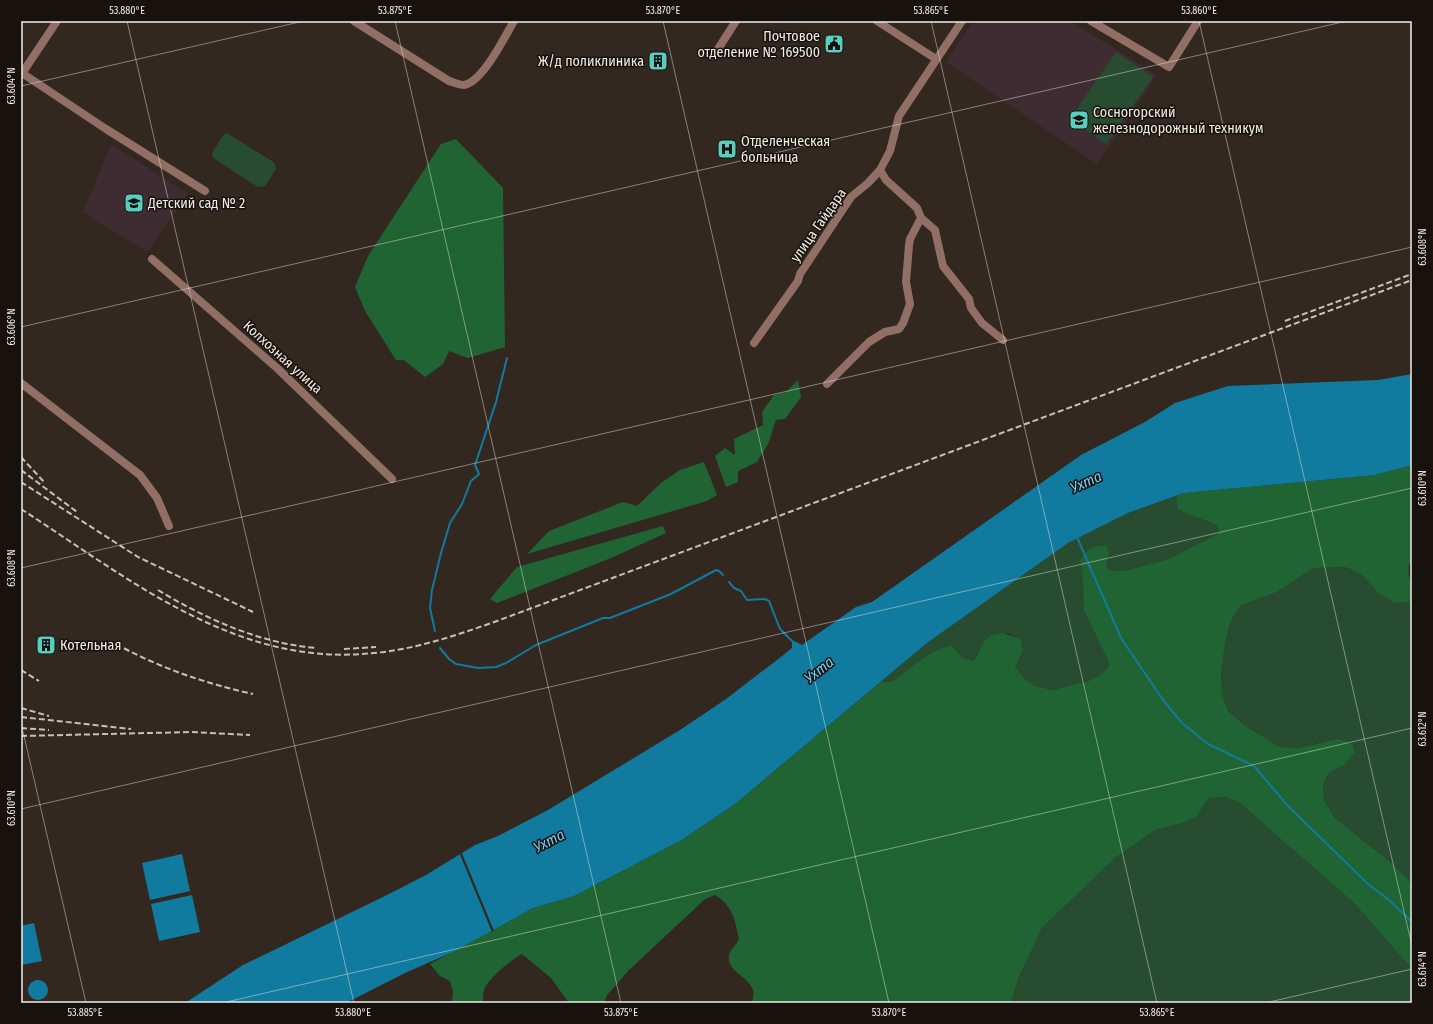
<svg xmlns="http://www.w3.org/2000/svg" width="1433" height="1024" viewBox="0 0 1433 1024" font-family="'Fira Sans Condensed',sans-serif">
<rect width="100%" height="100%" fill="#33281f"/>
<!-- education -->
<path fill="#3f2c32" d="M973 21H1070L1157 75 1097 164 946 62Z
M111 144 188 194 147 252 83 212Z"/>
<!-- green -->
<path fill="#274c30" d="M1116 52 1153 77 1106 144 1070 119Z
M227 133 275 163 276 169 265 186 258 187 213 158 212 153 224 134Z
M1176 496 1179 510 1217 525 1219 533 1169 559 1124 571H1110L1106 564 1109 553 1080 560 1083 579 1109 666 1103 673 1091 680 1053 690 1035 686 1023 677 1015 667 1023 651 1021 640 1008 633 983 643 980 654 973 661 964 658 957 650 931 653 895 680 889 682 882 681 927 643 1068 543 1128 513Z
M1345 567 1361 574 1377 592 1410 601 1412 595V884L1394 865 1335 818 1324 800 1323 784 1329 773 1344 765 1323 742 1298 748 1280 747 1244 725 1228 711 1222 694 1221 675 1225 643 1231 621 1240 606 1277 592 1313 568Z
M1226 797 1239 801 1353 902 1412 969V1003H1011L1018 979 1042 928 1115 858 1155 830 1186 822 1197 816 1209 798Z"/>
<!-- forest -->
<path fill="#216434" d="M456 139 503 188 505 347 468 358 449 351 443 364 425 377 404 360H396L394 357 365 311 355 287 368 256 441 144Z
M798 380 801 397 785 419 776 420 768 444 757 462 738 471V482L726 487 715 456 725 448 735 455 734 439 763 425 762 412 774 395 786 392Z
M704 462 717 495 707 501 527 554 549 531 623 502 637 506 661 483 680 470Z
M1412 465V563L1409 564C1407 580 1414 586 1411 601L1395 603 1377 592 1361 574 1345 567 1313 568 1277 592 1240 606 1231 621 1225 643 1221 675 1222 694 1228 711 1244 725 1280 747 1298 748 1339 739 1352 744 1355 752 1344 765 1329 773 1323 784 1324 800 1335 818 1394 865 1412 884V969L1353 902 1239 802 1226 797 1209 798 1197 816 1186 822 1155 830 1115 858 1042 928 1018 979 1011 1003H752C753 999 754 994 753 990 749 977 726 971 729 955 730 950 737 944 739 939 735 920 733 906 715 895L705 899 629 970 607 995 604 1003H569L551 978 522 954C511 960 488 978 484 990 483 994 483 999 483 1003H452L453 992 450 981 440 976 430 964 533 908 574 896 680 841 735 804 882 681 889 682 895 680C912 667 930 649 952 646L964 658 973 661C982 652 978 650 984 642 994 629 1008 633 1021 640L1023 651 1015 667 1023 677 1035 686 1053 690 1091 680 1103 673 1109 666 1107 658 1084 610 1083 579 1080 560C1087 549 1093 546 1106 545L1109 553 1106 564 1110 571H1124L1169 559 1219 533 1217 525 1178 510 1176 496 1184 493 1375 475Z
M663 526 666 533 611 558 497 603 490 599 517 567Z"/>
<!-- water -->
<path fill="#107b9e" d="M1412 374V465L1375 475 1184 493 1128 513 1068 543 927 643 735 804 680 841 574 896 533 908 455 951 405 973 346 1003H185L243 965 387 895 426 875 475 845 498 836 548 810 680 730 726 699 786 653 792 648V640L802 645 856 607 872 602 1081 455 1145 422 1175 403 1228 386 1378 380Z
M182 854 190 891 150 900 142 863Z
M192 895 200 932 159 941 151 904Z
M34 923 42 961 21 965V926Z
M28 990a10 10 0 1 1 20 0a10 10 0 1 1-20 0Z"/>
<!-- pier -->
<path fill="#33281f" d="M461 851 494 931 492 932 459 852Z"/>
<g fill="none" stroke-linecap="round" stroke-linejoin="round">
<!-- stream -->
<path stroke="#107b9e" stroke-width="2" d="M1077 537 1121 638 1163 700 1182 723 1208 744 1254 766 1288 806 1368 884 1389 900 1412 922
M729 582 734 588 741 591 747 600 765 599 769 601 780 629 792 641
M435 631 430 608 432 590 441 553 450 523 462 504 471 481 479 474 475 465 496 402 507 358
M440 648 449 659 456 664 478 668 496 667 506 663 536 645 603 618H610L671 594 716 570 719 571 723 575"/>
<!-- street -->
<path stroke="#916f65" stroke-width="8" d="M354 21 449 81C453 82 459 85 464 85 483 82 505 36 514 21
M877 21 936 59
M1091 21 1169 67 1198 21
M718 49 736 21
M22 73 106 129 205 191
M21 75 57 21
M880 170 886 180 917 208 921 218 935 230 943 266 969 299 971 308 982 323 1003 340
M152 259 277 368 392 479
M754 343 798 281 800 274 851 197 868 183 880 170 890 151 899 116 962 21
M21 383 140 475 157 498 169 526
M827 384 869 342 885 332 899 329 903 323 910 304 906 282 909 245 910 239 921 218"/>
<!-- rail -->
<path stroke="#c8c0b9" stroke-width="2" stroke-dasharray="6 3" stroke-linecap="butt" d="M1285 321 1412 274
M21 457 45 483
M21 470 77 512
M21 482 138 557 253 612
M21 509C130 579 236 668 374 653 417 649 457 635 497 621L1412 280
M158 590C206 619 259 643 316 648
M116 644C160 668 204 683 253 694
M344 649 376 647
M21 670 39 681
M21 708 49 716
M21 717 131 729
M21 728 49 730
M21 736 192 732 250 735"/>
</g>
<!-- ticks -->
<path fill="none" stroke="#f3ece6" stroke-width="1" stroke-opacity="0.45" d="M127 21 354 1003M395 21 621 1003M663 21 889 1003M931 21 1157 1003M1199 21 1412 946M21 86 304 21M21 327 1347 21M21 568 1412 247M21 723 86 1003M21 809 1412 488M222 1003 1412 728M1265 1003 1412 969"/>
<!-- icons -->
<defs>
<g id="civic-square" transform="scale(1)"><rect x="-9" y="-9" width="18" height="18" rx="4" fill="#59cebf" stroke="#17120e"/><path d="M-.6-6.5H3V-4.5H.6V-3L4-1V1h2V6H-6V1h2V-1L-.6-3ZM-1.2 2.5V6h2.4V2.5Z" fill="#111"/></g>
<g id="building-square" transform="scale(1)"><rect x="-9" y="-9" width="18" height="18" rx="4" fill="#59cebf" stroke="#17120e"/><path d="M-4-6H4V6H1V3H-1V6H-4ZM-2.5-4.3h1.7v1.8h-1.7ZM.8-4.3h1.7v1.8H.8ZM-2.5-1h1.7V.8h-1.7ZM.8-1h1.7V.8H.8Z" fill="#111"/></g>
<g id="university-square" transform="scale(1)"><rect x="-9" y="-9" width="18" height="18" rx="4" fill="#59cebf" stroke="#17120e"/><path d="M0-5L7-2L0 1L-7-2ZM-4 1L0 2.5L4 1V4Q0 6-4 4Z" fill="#111"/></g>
<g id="hospital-square" transform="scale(1)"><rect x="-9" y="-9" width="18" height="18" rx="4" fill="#59cebf" stroke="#17120e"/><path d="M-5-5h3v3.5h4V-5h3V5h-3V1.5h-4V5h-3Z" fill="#111"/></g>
<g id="school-square" transform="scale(1)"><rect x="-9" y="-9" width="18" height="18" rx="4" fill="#59cebf" stroke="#17120e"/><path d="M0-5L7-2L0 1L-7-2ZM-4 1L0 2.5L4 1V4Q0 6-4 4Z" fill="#111"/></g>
</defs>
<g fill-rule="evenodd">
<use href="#civic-square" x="834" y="44"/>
<use href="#building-square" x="658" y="61"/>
<use href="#university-square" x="1079" y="120"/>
<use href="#hospital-square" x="727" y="149"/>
<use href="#school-square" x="134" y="203"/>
<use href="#building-square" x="46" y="645"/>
</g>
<g text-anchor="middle" stroke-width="3" stroke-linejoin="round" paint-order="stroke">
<!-- poi labels -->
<g font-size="14" fill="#f3ece6" stroke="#17120e" text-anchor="start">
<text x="820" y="41" text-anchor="end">Почтовое<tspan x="820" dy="16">отделение № 169500</tspan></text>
<text x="644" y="66" text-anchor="end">Ж/д поликлиника</text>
<text x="1093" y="117">Сосногорский<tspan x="1093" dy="16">железнодорожный техникум</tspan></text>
<text x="741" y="146">Отделенческая<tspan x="741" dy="16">больница</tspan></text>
<text x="148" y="208">Детский сад № 2</text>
<text x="60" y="650">Котельная</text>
</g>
<!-- street labels -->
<g font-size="14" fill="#f3ece6" stroke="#17120e">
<text transform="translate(818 225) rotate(-55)" y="5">улица Гайдара</text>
<text transform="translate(283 357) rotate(42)" y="5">Колхозная улица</text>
</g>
<!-- water labels -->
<g font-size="15" font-style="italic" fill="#72d0f8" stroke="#17120e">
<text transform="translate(1086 482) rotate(-24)" y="5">Ухта</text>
<text transform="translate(819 670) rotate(-38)" y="5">Ухта</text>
<text transform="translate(549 841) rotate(-28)" y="5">Ухта</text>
</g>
</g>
<!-- border -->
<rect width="1433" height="1024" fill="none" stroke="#17120e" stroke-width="44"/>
<rect x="22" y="22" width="1389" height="980" fill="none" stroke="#f3ece6" stroke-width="1.5"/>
<g font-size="10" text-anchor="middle" fill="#f3ece6">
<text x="127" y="14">53.880°E</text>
<text x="395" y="14">53.875°E</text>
<text x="663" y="14">53.870°E</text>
<text x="931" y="14">53.865°E</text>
<text x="1199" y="14">53.860°E</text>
<text transform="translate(11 86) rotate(-90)" y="4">63.604°N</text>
<text transform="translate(1422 247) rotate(-90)" y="4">63.608°N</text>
<text transform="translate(11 327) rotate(-90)" y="4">63.606°N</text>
<text transform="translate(1422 488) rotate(-90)" y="4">63.610°N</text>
<text transform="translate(11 568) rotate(-90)" y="4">63.608°N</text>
<text transform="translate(1422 729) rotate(-90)" y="4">63.612°N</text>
<text transform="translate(11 808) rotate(-90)" y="4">63.610°N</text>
<text transform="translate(1422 969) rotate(-90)" y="4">63.614°N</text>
<text x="85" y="1016">53.885°E</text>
<text x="353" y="1016">53.880°E</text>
<text x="621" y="1016">53.875°E</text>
<text x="889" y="1016">53.870°E</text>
<text x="1157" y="1016">53.865°E</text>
</g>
</svg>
